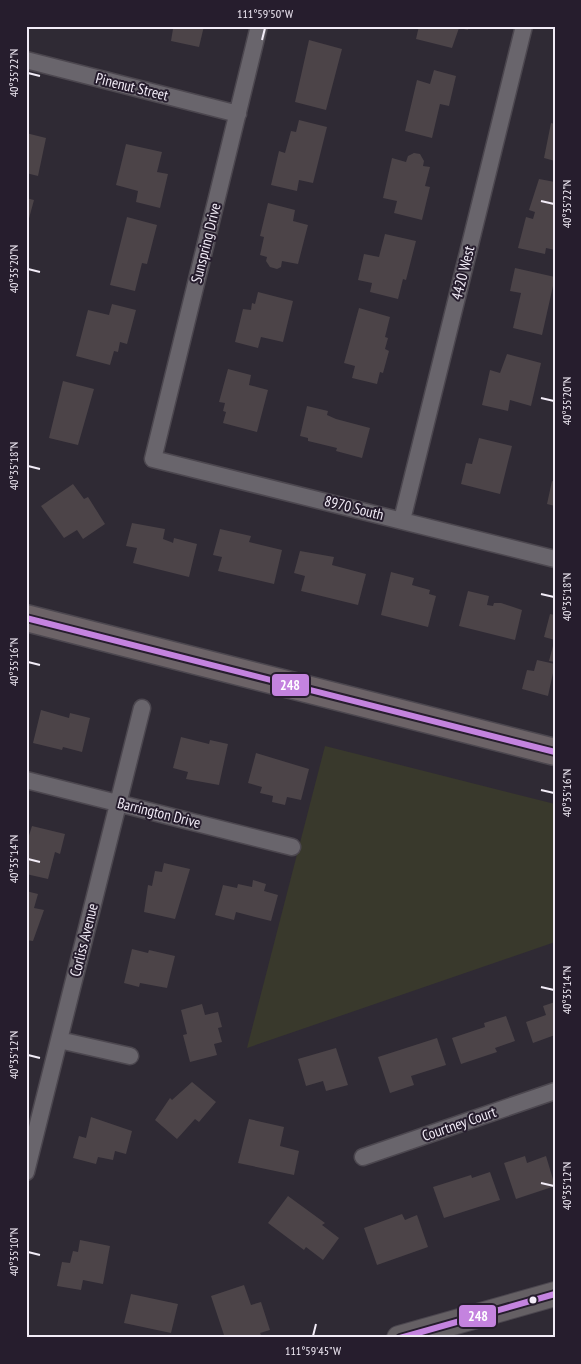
<svg xmlns="http://www.w3.org/2000/svg" width="581" height="1364" viewBox="0 0 581 1364" font-family="'PT Sans Narrow',sans-serif">
<rect width="100%" height="100%" fill="#2f2a34"/>
<!-- green -->
<path fill="#39392c" d="M325 746 555 804V942L247 1048Z"/>
<!-- building -->
<path fill="#4c4448" d="M165 26H204L199 47 171 41 173 29Z
M419 26H469L468 30 459 28 452 48 416 39Z
M309 40 342 49 326 110 295 102Z
M434 70 456 76 449 106 440 104 432 138 405 131 417 80 430 84Z
M299 120 327 127 313 183 299 180 297 191 271 185 279 151 285 153 291 131 296 132Z
M551 123 555 124V161L544 158Z
M26 133 46 138 38 176 26 173Z
M126 144 162 152 157 172 168 174 160 208 136 202 138 191 116 185Z
M414 153 420 154 424 161 423 166 430 167 425 186 430 187 422 220 394 213 397 201 383 198 392 158 406 162 408 156Z
M539 179 555 182V250L546 248 545 254 518 248 526 217 533 219 535 212 529 210Z
M26 198 34 200 28 222H26Z
M268 203 295 210 293 221 308 225 298 264 282 261 281 267 277 269 270 267 266 261 267 257 260 255 264 237 260 236Z
M127 217 157 225 147 264 142 263 135 291 110 285Z
M385 234 416 241 406 280 403 279 398 299 370 292 372 283 358 280 364 254 379 257Z
M515 268 555 277 542 335 513 328 521 293 510 291Z
M258 292 293 301 283 342 261 337 258 348 235 342 243 309 251 310 252 303 255 304Z
M112 304 136 310 127 344 120 342 118 352 114 351 110 365 76 356 88 310 109 315Z
M359 308 390 317 385 337 388 338 385 349 389 351 383 373 380 372 377 384 352 378 355 366 344 363Z
M507 354 541 363 531 406 510 400 508 411 482 405 490 370 500 373Z
M228 369 251 375 249 385 268 390 257 432 223 423 226 412 223 411 225 403 219 402Z
M63 381 94 389 78 445 49 438Z
M307 406 328 411 327 415 336 419 370 428 362 458 336 451 337 448 308 441V438L300 436Z
M479 438 512 446 500 494 461 484 466 463 472 464Z
M552 481 555 482V506L547 504Z
M73 484 84 499 88 497 105 524 83 539 77 530 64 538 41 506Z
M132 523 165 529 163 539 171 542 173 543 174 538 197 544 189 577 133 563 137 548 126 546Z
M220 529 251 536 249 542 282 550 274 584 218 571 222 557 213 555Z
M300 551 334 557 332 565 366 574 358 605 301 591 305 576 294 573Z
M391 572 414 578 412 585 430 590 429 594 436 596 428 627 381 615Z
M468 591 489 596 487 605 493 606 494 603H501L522 610 515 640 459 626Z
M550 614 555 615V640L544 637Z
M554 642H555V662L549 661Z
M537 660 555 664 548 696 522 689 527 670 534 671Z
M41 710 69 718 70 713 90 718 82 752 63 747 62 750 33 743Z
M181 737 209 744 210 740 228 744 219 785 186 779 188 772 173 768Z
M256 753 309 769 301 800 287 797 285 805 272 802 273 796 260 793 262 787 248 783Z
M32 826 65 834 60 854 55 852 48 879 26 874V845Z
M164 863 190 869 175 919 144 912 148 885 152 886 155 871 162 872Z
M253 880 266 884 264 891 278 895 271 921 236 912 234 920 215 915 223 885 237 888 238 884 252 887Z
M26 891 38 894 34 908 44 910 33 941 26 940Z
M132 949 148 953 149 950 175 956 167 988 140 983 139 987 124 983Z
M555 1002V1035L533 1043 526 1022 546 1015 543 1006Z
M202 1004 205 1015 218 1012 222 1027 218 1028 222 1042 214 1044 217 1055 190 1062 183 1035 187 1034 181 1010Z
M506 1016 515 1041 495 1048 497 1052 461 1064 452 1038 485 1027 484 1023Z
M437 1038 446 1065 411 1076 414 1085 390 1093 378 1057Z
M336 1048 348 1085 326 1091 323 1081 306 1086 298 1059Z
M192 1082 216 1102 199 1122 195 1119 177 1139 155 1120 170 1098 172 1100Z
M91 1117 132 1131 126 1154 115 1151 113 1160 98 1157 96 1164 73 1158 79 1136 86 1138Z
M249 1119 284 1127 280 1146 299 1151 294 1175 238 1163Z
M525 1156 527 1163 546 1156 555 1186 516 1199 504 1163Z
M490 1172 500 1200 444 1218 433 1187 471 1175 472 1178Z
M288 1196 325 1223 322 1225 339 1238 323 1260 306 1247 304 1250 268 1223Z
M402 1214 405 1220 417 1215 428 1247 377 1265 364 1228Z
M80 1240 110 1246 103 1284 83 1280 81 1290 57 1286 62 1262 70 1263 73 1251 78 1252Z
M244 1285 251 1305 261 1302 270 1330 260 1333 262 1337 259 1338H225L211 1296Z
M131 1294 178 1304 171 1333 124 1323Z"/>
<g fill="none" stroke-linecap="round" stroke-linejoin="round">
<!-- minor casing -->
<g stroke="#4c474f" stroke-width="19">
<path id="minor" d="M259 26 153 459 555 559
M26 60 238 114
M402 520 524 26
M26 780 292 847
M59 1040 130 1056
M363 1157 555 1091
M26 1172 142 708"/>
</g>
<!-- secondary casing -->
<g stroke="#4c474f" stroke-width="26">
<path id="secondary" d="M399 1338 555 1294"/>
</g>
<!-- primary casing -->
<g stroke="#4c474f" stroke-width="29">
<path id="primary" d="M26 618 555 752"/>
</g>
<!-- minor -->
<use href="#minor" stroke="#69656c" stroke-width="16"/>
<!-- secondary -->
<use href="#secondary" stroke="#656064" stroke-width="24"/>
<!-- primary -->
<use href="#primary" stroke="#6c6367" stroke-width="26"/>
<!-- bus-1 casing -->
<g stroke="#261d2d" stroke-width="10">
<path id="bus-1" d="M26 618 555 752
M400 1338 555 1294"/>
</g>
<!-- bus-1 -->
<use href="#bus-1" stroke="#c483df" stroke-width="6"/>
</g>
<!-- ticks -->
<path fill="none" stroke="#f2ecf7" stroke-width="2" d="M262 40 265 28M28 73 40 76M541 201 554 204M28 269 40 272M541 398 554 401M28 466 40 469M541 594 554 597M28 662 40 665M541 790 554 793M28 859 40 862M541 987 554 990M28 1055 40 1058M541 1183 554 1186M28 1252 40 1255M313 1336 316 1324"/>
<!-- markers -->
<circle fill="#f2ecf7" stroke="#261d2d" stroke-width="2" cx="533" cy="1300" r="4.5"/>
<g text-anchor="middle" stroke-width="4" stroke-linejoin="round" paint-order="stroke">
<!-- street labels -->
<g font-size="15" fill="#f2ecf7" stroke="#261d2d">
<text transform="translate(132 87) rotate(14)" y="5">Pinenut Street</text>
<text transform="translate(206 243) rotate(-76)" y="5">Sunspring Drive</text>
<text transform="translate(463 273) rotate(-76)" y="5">4420 West</text>
<text transform="translate(354 508) rotate(14)" y="5">8970 South</text>
<text transform="translate(159 813) rotate(14)" y="5">Barrington Drive</text>
<text transform="translate(84 940) rotate(-76)" y="5">Corliss Avenue</text>
<text transform="translate(459 1124) rotate(-19)" y="5">Courtney Court</text>
</g>
</g>
<g stroke="#261d2d" stroke-width="2">
<rect x="271" y="673" width="39" height="24" rx="5" fill="#c483df"/>
<rect x="458" y="1304" width="39" height="24" rx="5" fill="#c483df"/>
</g>
<g font-size="14" text-anchor="middle" font-weight="bold" fill="#fff">
<text x="290" y="690">248</text>
<text x="478" y="1321">248</text>
</g>
<!-- border -->
<rect width="581" height="1364" fill="none" stroke="#261d2d" stroke-width="55"/>
<rect x="28" y="28" width="526" height="1308" fill="none" stroke="#f2ecf7" stroke-width="2"/>
<g font-size="12" text-anchor="middle" fill="#f2ecf7">
<text x="265" y="18">111°59'50"W</text>
<text transform="translate(14 73) rotate(-90)" y="4">40°35'22"N</text>
<text transform="translate(567 204) rotate(-90)" y="4">40°35'22"N</text>
<text transform="translate(14 269) rotate(-90)" y="4">40°35'20"N</text>
<text transform="translate(567 401) rotate(-90)" y="4">40°35'20"N</text>
<text transform="translate(14 466) rotate(-90)" y="4">40°35'18"N</text>
<text transform="translate(567 597) rotate(-90)" y="4">40°35'18"N</text>
<text transform="translate(14 662) rotate(-90)" y="4">40°35'16"N</text>
<text transform="translate(567 793) rotate(-90)" y="4">40°35'16"N</text>
<text transform="translate(14 859) rotate(-90)" y="4">40°35'14"N</text>
<text transform="translate(567 990) rotate(-90)" y="4">40°35'14"N</text>
<text transform="translate(14 1055) rotate(-90)" y="4">40°35'12"N</text>
<text transform="translate(567 1186) rotate(-90)" y="4">40°35'12"N</text>
<text transform="translate(14 1252) rotate(-90)" y="4">40°35'10"N</text>
<text x="313" y="1355">111°59'45"W</text>
</g>
</svg>
